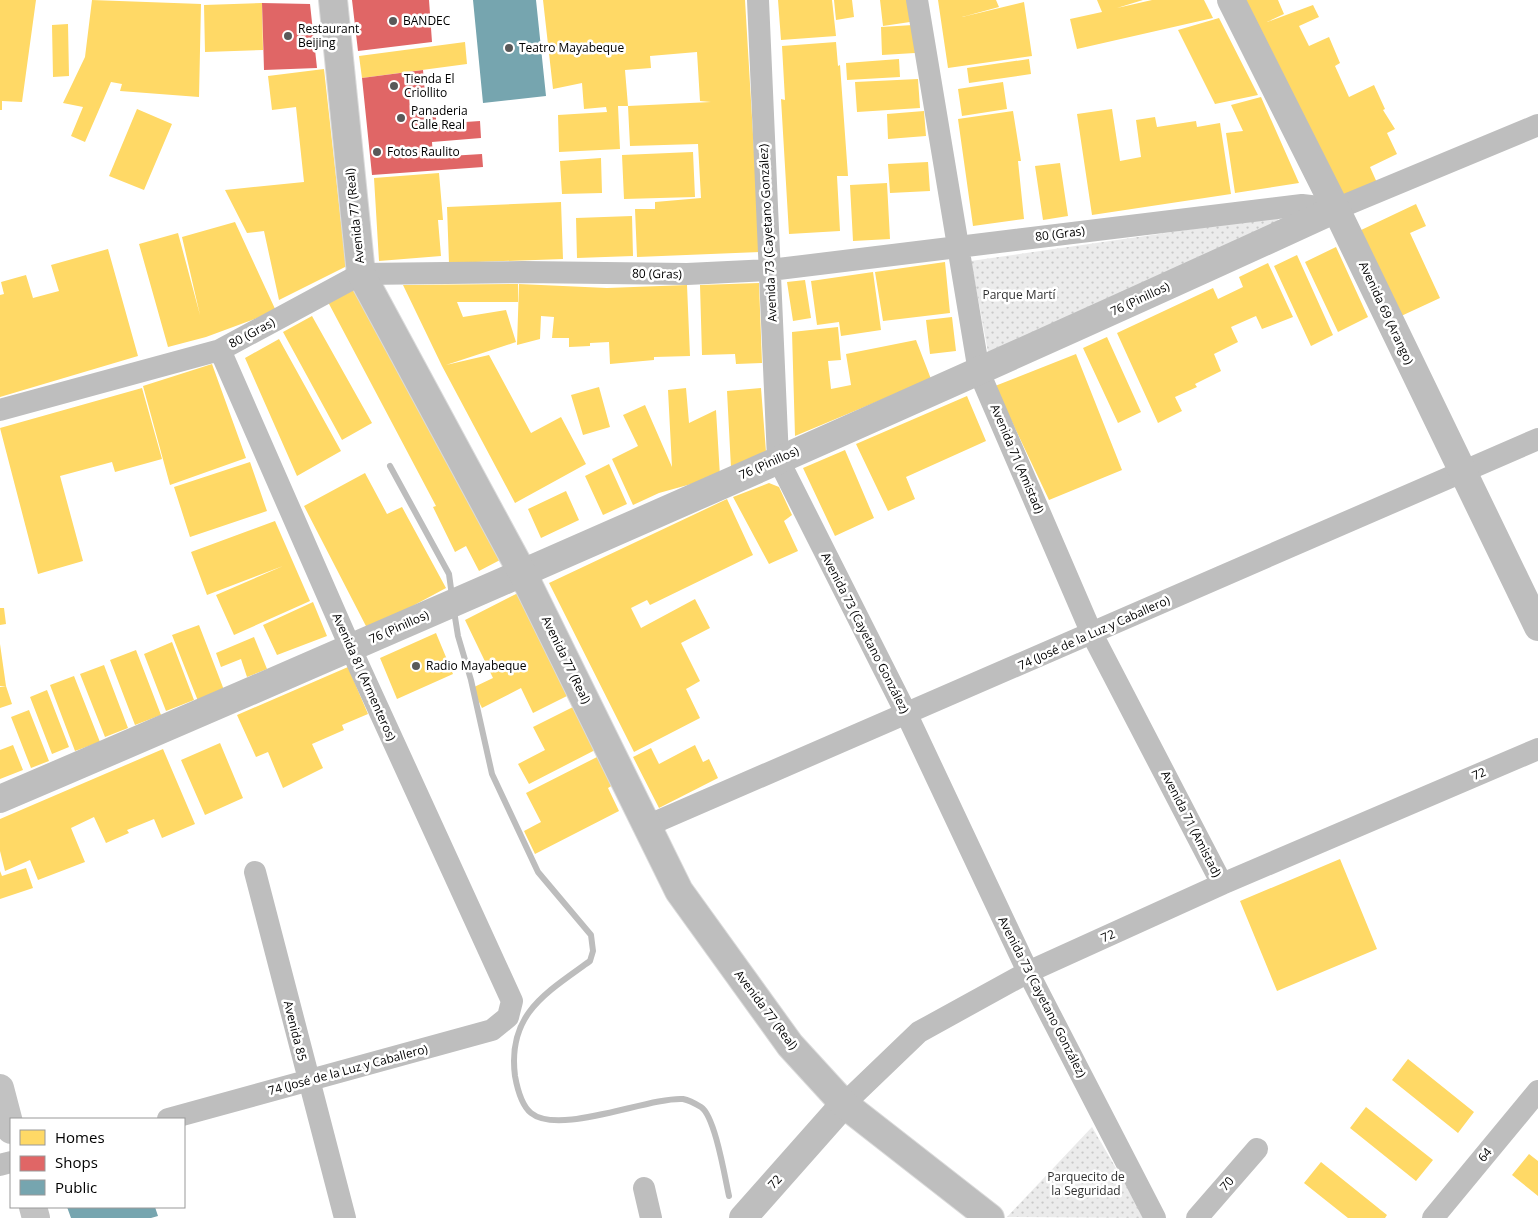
<svg xmlns="http://www.w3.org/2000/svg" width="1538" height="1218" viewBox="0 0 1538 1218" font-family="'Open Sans',sans-serif">
<defs>
<pattern id="park-dots" width="8" height="8" patternUnits="userSpaceOnUse" patternTransform="scale(1.25)"><rect width="8" height="8" fill="#ebebeb"/><path d="M2 2h.1M6 6h.1" fill="none" stroke="#c8c8c8" stroke-width="1.8" stroke-linecap="round"/></pattern>
</defs>
<rect width="100%" height="100%" fill="#fff"/>
<!-- park -->
<path fill="url(#park-dots)" d="M1277 217 1281 227 988 352 971 261Z
M1092 1127 1145 1218 1007 1217Z"/>
<!-- homes -->
<path fill="#ffd966" d="M0 0H36L22 102 2 101V110H0Z
M92 0 201 4 199 97 120 91 122 84 111 82 85 142 71 136 83 107 63 103 85 57Z
M543 0H745L760 252 637 257 635 209H655V202L701 198 698 144 630 146 628 106 711 102 700 101 697 52 650 56 651 68 625 70 628 106H618L620 149 559 152 558 115 607 112 606 107 584 109 582 83 553 89Z
M778 0H832L836 36 781 40Z
M834 0H852L854 17 836 20Z
M880 0H907L910 22 883 26Z
M938 0H996L999 7 962 17 1024 2 1032 56 948 68Z
M1097 0H1143L1117 8 1152 0H1204L1213 18 1077 49 1070 19 1102 12Z
M1245 0H1278L1284 14 1267 22 1313 5 1319 17 1299 26 1309 46 1329 37 1340 63 1335 66 1349 97 1374 85 1385 109 1383 110 1395 129 1387 133 1397 154 1370 167 1378 185 1344 201Z
M262 3 263 50 205 52 204 5Z
M1219 18 1258 95 1215 104 1178 30Z
M68 24 69 76 53 77 52 25Z
M913 25 915 53 882 55 881 27Z
M465 42 467 64 362 78 359 56Z
M836 42 838 66 840 65 848 176H837L840 231 789 234 781 99 785 100 782 46Z
M899 59 900 77 847 80 846 63Z
M1029 59 1031 74 969 83 967 68Z
M324 69 341 222 349 265 279 300 264 231 247 233 225 190 304 182 296 107 272 110 268 76Z
M918 79 920 108 857 112 855 82Z
M1003 82 1007 109 962 116 958 89Z
M1261 97 1299 183 1235 193 1226 133 1243 131 1231 105Z
M137 109 172 124 144 190 109 176Z
M1112 109 1120 161 1141 157 1136 120 1155 117 1157 127 1196 121 1197 127 1220 123 1231 194 1092 215 1077 114Z
M924 111 926 136 888 139 887 114Z
M1013 111 1021 161H1018L1024 219 973 226 958 119Z
M693 152 695 197 624 199 622 155Z
M601 158 602 193 562 194 560 161Z
M928 162 930 191 890 193 888 164Z
M1060 163 1068 216 1043 220 1035 166Z
M439 173 443 220H438L441 256 379 261 374 178Z
M887 183 890 239 853 241 850 185Z
M561 202 563 259 449 263 447 207Z
M1416 204 1426 226 1410 233 1440 298 1399 317 1359 231Z
M632 216 633 256 577 258 576 218Z
M235 222 276 311 206 337 168 347 139 244 178 233 200 315 182 237Z
M1336 247 1368 317 1338 332 1305 262Z
M108 249 138 356 0 397V295L4 294 1 282 26 275 33 298 59 291 51 265Z
M1297 255 1333 335 1311 346 1274 266Z
M945 262 950 313 883 321 875 272Z
M1268 263 1293 317 1262 329 1256 316 1231 327 1238 342 1214 354 1221 371 1195 384 1197 387 1175 397 1182 411 1158 423 1117 333 1213 288 1218 299 1243 287 1239 277Z
M873 272 881 330 841 336 839 322 817 325 811 281Z
M805 280 811 318 793 321 787 282Z
M759 283 762 363 736 364 735 354 702 355 700 285Z
M518 284V302H457L463 317 506 310 516 342 446 365 489 355 531 433 561 417 586 464 515 503 442 366 403 285Z
M519 284 607 288 687 285 690 356 654 357V360L610 364 609 342 590 343V346L569 347V338H552L554 317 541 316 540 339 517 345Z
M354 288 500 560 479 571 466 546 455 552 433 507 436 506 328 302Z
M312 316 372 423 342 440 283 332Z
M952 317 956 351 930 354 926 320Z
M838 327 841 360 828 361 831 389 851 385 846 354 916 340 931 379 795 436 792 332Z
M1107 337 1141 412 1118 423 1083 348Z
M279 339 341 451 297 476 245 358Z
M1076 354 1122 470 1049 500 995 386Z
M212 364 246 458 170 485 143 386Z
M599 387 610 427 583 435 571 395Z
M142 388 162 459 115 472 112 462 60 476 83 561 38 574 0 428Z
M686 388 689 423 716 410 720 476 659 493 633 505 612 459 638 446 623 415 645 405 672 467 668 390Z
M761 388 766 452 731 468 727 391Z
M967 396 986 441 906 477 915 499 888 511 856 444Z
M845 450 874 518 835 536 803 468Z
M250 462 267 511 190 537 174 487Z
M609 464 627 504 603 515 585 476Z
M365 473 387 514 402 507 446 588 368 630 304 506Z
M769 483 779 487 792 515 784 521 798 551 769 564 733 497Z
M566 491 579 520 541 538 528 509Z
M727 499 753 555 650 605 647 600 631 608 641 628 695 599 710 628 681 643 700 681 686 689 700 718 634 752 549 583Z
M275 521 310 601 234 635 216 595 283 566 207 595 191 552Z
M518 593 569 695 533 713 521 688 482 708 472 688 493 678 465 620Z
M313 602 327 636 277 655 263 625Z
M0 608H4L6 624 0 625Z
M199 625 224 690 198 701 172 635Z
M436 633 453 674 397 699 380 658Z
M254 637 267 669 247 677 241 659 221 667 216 653Z
M172 642 194 700 166 711 144 654Z
M0 644 6 686H0Z
M136 650 161 715 135 725 110 660Z
M104 665 128 728 105 737 80 674Z
M348 667 368 714 342 725 344 730 312 744 323 768 283 788 268 752 256 757 237 715Z
M74 676 100 742 75 751 50 685Z
M6 686 12 704 0 708V687Z
M47 690 69 747 52 754 30 697Z
M577 705 599 748 529 784 518 764 545 750 533 727Z
M29 710 49 761 31 768 11 717Z
M220 743 243 798 205 815 181 760Z
M13 745 23 770 0 779V750Z
M695 745 703 762 709 759 718 778 659 808 633 757 651 748 659 764Z
M163 749 195 824 162 838 154 819 127 830 129 833 106 843 94 817 71 828 85 862 38 880 30 860 5 871 0 851V819Z
M599 756 613 785 608 788 619 811 535 854 524 831 541 822 526 793Z
M1340 859 1377 949 1277 991 1240 901Z
M26 868 33 888 0 899V871L2 876Z
M1408 1059 1474 1112 1458 1133 1392 1080Z
M1366 1107 1433 1160 1416 1181 1350 1128Z
M1529 1154 1538 1161V1196L1512 1175Z
M1321 1162 1387 1215 1385 1218H1348L1304 1183Z"/>
<!-- shops -->
<path fill="#e06666" d="M352 0H429L432 42 358 51Z
M262 3 310 4 317 68 264 70Z
M423 70 425 94 409 96 410 111 436 109V124L480 121 481 138 432 142 433 157 482 154 483 167 372 175 362 78Z"/>
<!-- public -->
<path fill="#76a5af" d="M473 0H536L546 96 483 103Z
M67 1207H155L158 1216 151 1218H71Z"/>
<g fill="none" stroke-linecap="round" stroke-linejoin="round">
<!-- stream -->
<path stroke="#bdbdbd" stroke-width="6" d="M390 466 449 574 452 596
M454 611 458 636 471 680 492 774 538 872 591 935 593 951 590 961C546 993 507 1014 515 1076 517 1087 521 1105 531 1113 559 1136 648 1097 683 1099 688 1100 696 1104 701 1107 715 1116 725 1178 729 1196"/>
<!-- primary casing -->
<g stroke="#dbdbdb" stroke-width="30">
<path id="primary" d="M333 0 361 274 522 572 679 891 790 1045 844 1104 990 1218"/>
</g>
<!-- minor -->
<path stroke="#bebebe" stroke-width="22" d="M758 0 778 459 907 715 1028 972 1155 1218
M917 0 979 372 1092 634 1222 884
M0 410 220 350 361 274 523 272 687 274 770 270 1302 205 1336 209 1538 125
M649 825 1538 439
M255 872 345 1218
M844 1104 919 1032 1028 972 1222 884 1538 749
M168 1119 492 1030 508 1017 512 1001 351 649 220 350
M0 1165 11 1162
M644 1188 651 1218
M1197 1218 1257 1149
M1433 1218 1538 1091"/>
<!-- tertiary -->
<path stroke="#bebebe" stroke-width="28" d="M1231 0 1336 209 1538 627
M0 799C448 607 894 412 1336 209
M743 1218 844 1104"/>
<!-- secondary -->
<path stroke="#c2c2c2" stroke-width="28" d="M0 1088 11 1130
M33 1207 36 1218"/>
<!-- primary -->
<use href="#primary" stroke="#bebebe" stroke-width="28"/>
</g>
<!-- markers -->
<g fill="#595959" stroke="#fff" stroke-width="2">
<circle cx="393" cy="21" r="5"/>
<circle cx="288" cy="36" r="5"/>
<circle cx="509" cy="48" r="5"/>
<circle cx="394" cy="86" r="5"/>
<circle cx="401" cy="118" r="5"/>
<circle cx="377" cy="152" r="5"/>
<circle cx="416" cy="666" r="5"/>
</g>
<g text-anchor="middle" stroke-width="5" stroke-linejoin="round" paint-order="stroke">
<!-- poi labels -->
<g font-size="12" fill="#000" stroke="#fff" text-anchor="start">
<text x="403" y="25">BANDEC</text>
<text x="298" y="33">Restaurant<tspan x="298" dy="14">Beijing</tspan></text>
<text x="519" y="52">Teatro Mayabeque</text>
<text x="404" y="83">Tienda El<tspan x="404" dy="14">Criollito</tspan></text>
<text x="411" y="115">Panaderia<tspan x="411" dy="14">Calle Real</tspan></text>
<text x="387" y="156">Fotos Raulito</text>
<text x="426" y="670">Radio Mayabeque</text>
</g>
<!-- street labels -->
<g font-size="12" fill="#000" stroke="#fff">
<text transform="translate(355 216) rotate(-96)" y="4">Avenida 77 (Real)</text>
<text transform="translate(768 233) rotate(-93)" y="4">Avenida 73 (Cayetano González)</text>
<text transform="translate(1060 234) rotate(-7)" y="4">80 (Gras)</text>
<text transform="translate(657 274) rotate(1)" y="4">80 (Gras)</text>
<text transform="translate(1140 299) rotate(-25)" y="4">76 (Pinillos)</text>
<text transform="translate(1386 313) rotate(65)" y="4">Avenida 69 (Arango)</text>
<text transform="translate(252 333) rotate(-28)" y="4">80 (Gras)</text>
<text transform="translate(1017 459) rotate(67)" y="4">Avenida 71 (Amistad)</text>
<text transform="translate(769 463) rotate(-24)" y="4">76 (Pinillos)</text>
<text transform="translate(399 627) rotate(-24)" y="4">76 (Pinillos)</text>
<text transform="translate(865 633) rotate(63)" y="4">Avenida 73 (Cayetano González)</text>
<text transform="translate(1094 633) rotate(-24)" y="4">74 (José de la Luz y Caballero)</text>
<text transform="translate(566 660) rotate(64)" y="4">Avenida 77 (Real)</text>
<text transform="translate(364 677) rotate(66)" y="4">Avenida 81 (Armenteros)</text>
<text transform="translate(1479 774) rotate(-23)" y="4">72</text>
<text transform="translate(1191 824) rotate(63)" y="4">Avenida 71 (Amistad)</text>
<text transform="translate(1108 936) rotate(-24)" y="4">72</text>
<text transform="translate(1042 997) rotate(63)" y="4">Avenida 73 (Cayetano González)</text>
<text transform="translate(766 1010) rotate(53)" y="4">Avenida 77 (Real)</text>
<text transform="translate(295 1031) rotate(76)" y="4">Avenida 85</text>
<text transform="translate(348 1070) rotate(-15)" y="4">74 (José de la Luz y Caballero)</text>
<text transform="translate(1485 1155) rotate(-50)" y="4">64</text>
<text transform="translate(775 1182) rotate(-48)" y="4">72</text>
<text transform="translate(1227 1184) rotate(-49)" y="4">70</text>
</g>
<!-- park labels -->
<g font-size="12" fill="#313131" stroke="#fff">
<text x="1019" y="299">Parque Martí</text>
<text x="1086" y="1181">Parquecito de<tspan x="1086" dy="14">la Seguridad</tspan></text>
</g>
</g>
<!-- legend -->
<rect x="10" y="1118" width="175" height="90" fill="#ffffff" stroke="#999999"/>
<rect x="20" y="1130" width="25" height="15" fill="#ffd966" stroke="#999999"/>
<text x="55" y="1143" font-size="15" fill="#000000">Homes</text>
<rect x="20" y="1156" width="25" height="15" fill="#e06666" stroke="#999999"/>
<text x="55" y="1168" font-size="15" fill="#000000">Shops</text>
<rect x="20" y="1180" width="25" height="15" fill="#76a5af" stroke="#999999"/>
<text x="55" y="1193" font-size="15" fill="#000000">Public</text>
</svg>
